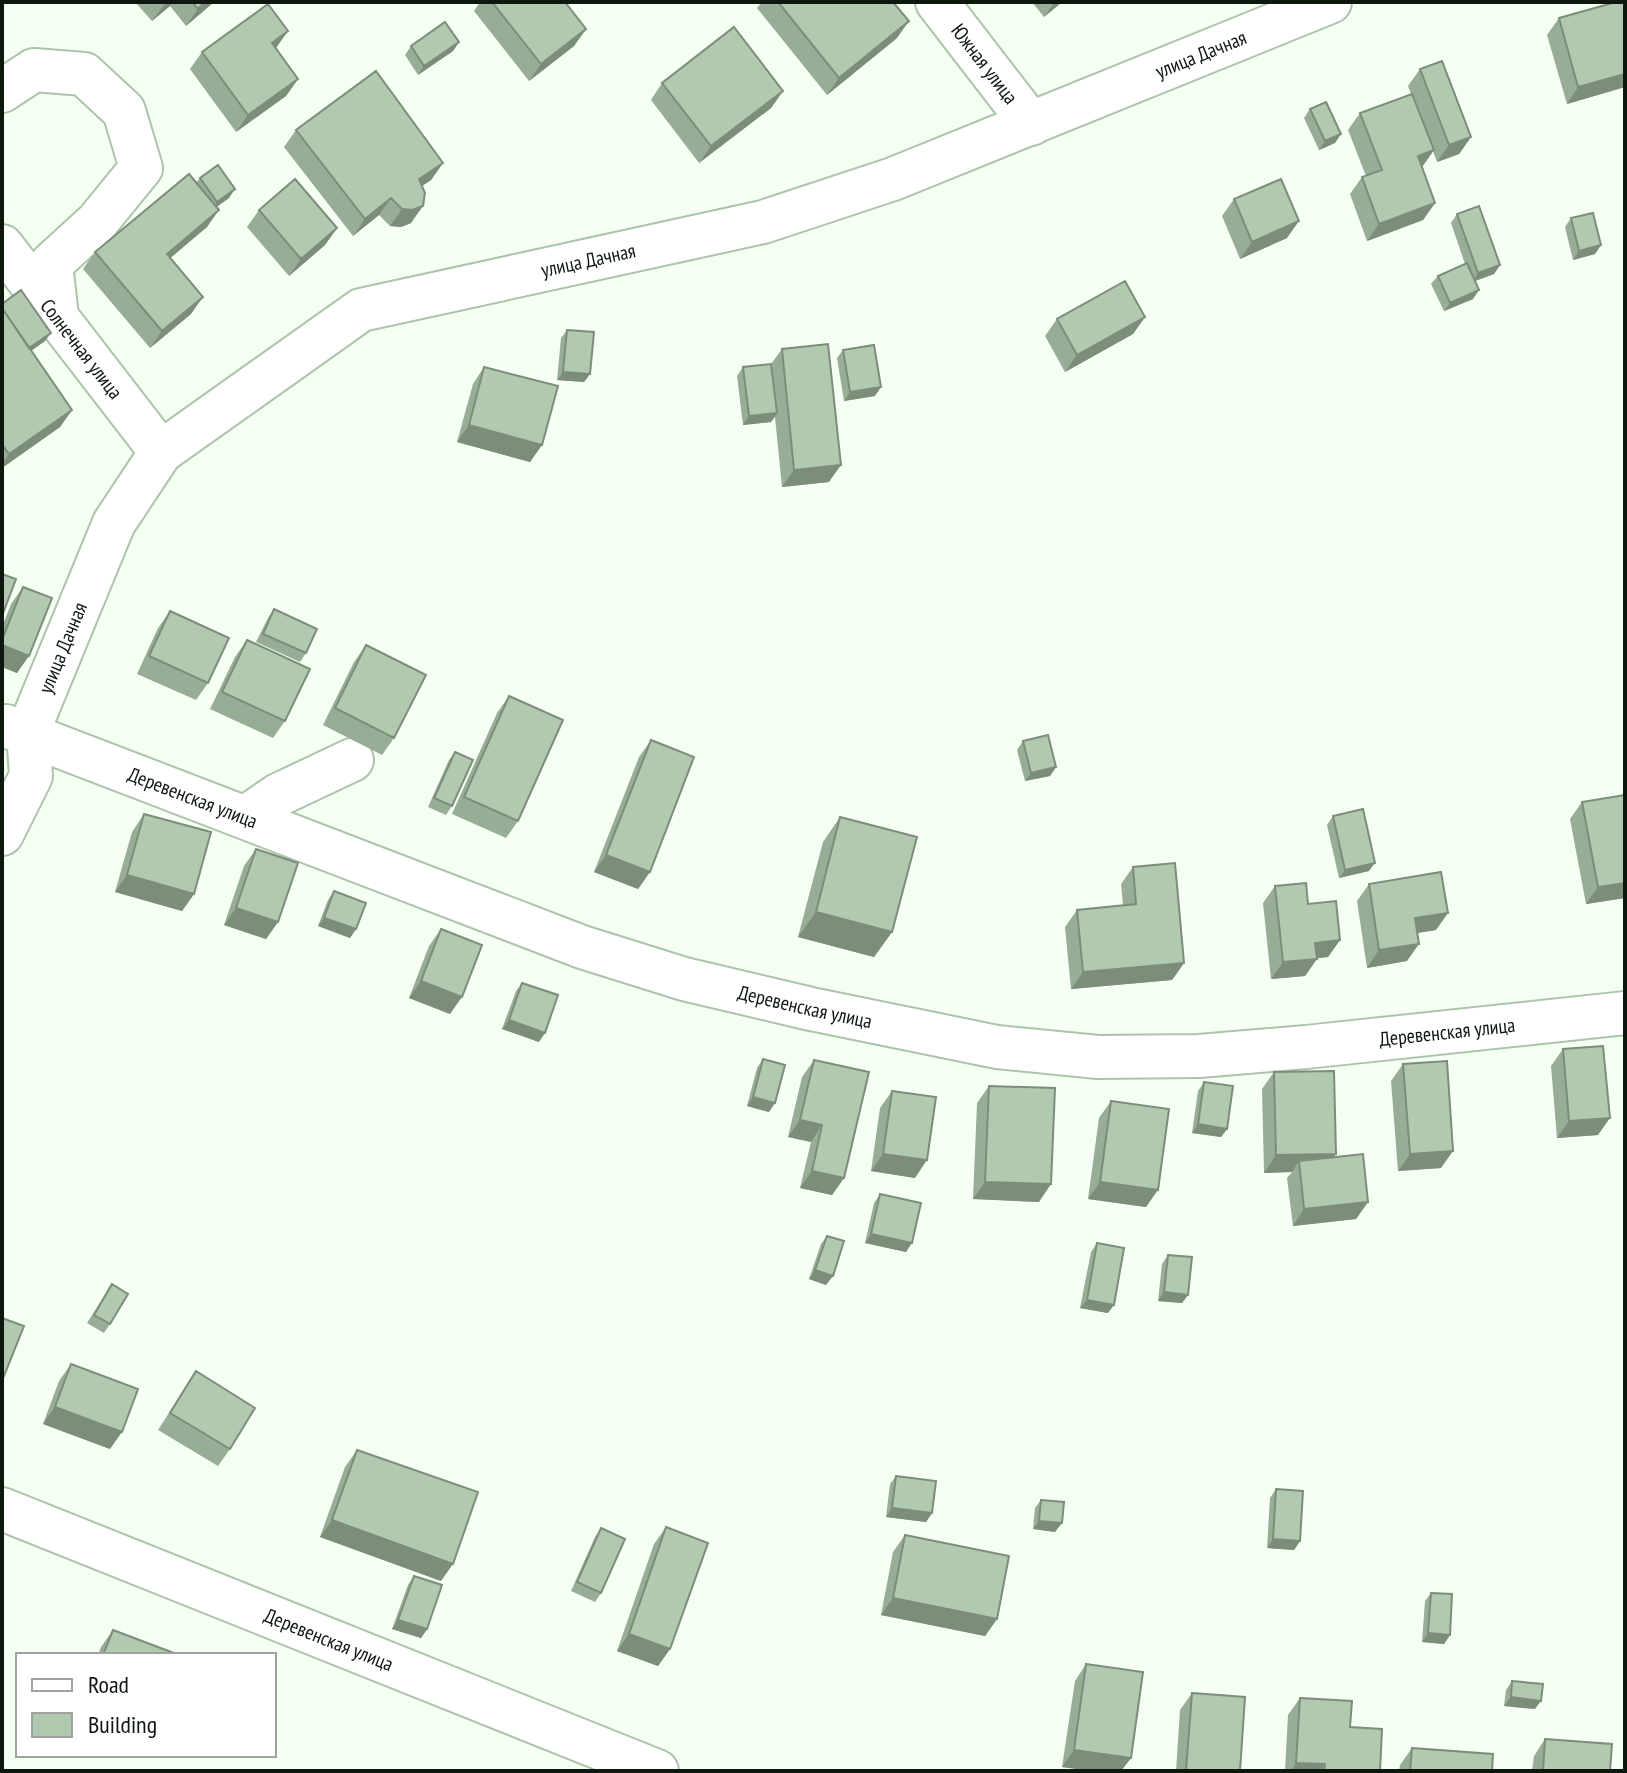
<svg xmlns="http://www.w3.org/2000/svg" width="1627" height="1773" viewBox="0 0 1627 1773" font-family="'PT Sans Narrow',sans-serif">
<rect width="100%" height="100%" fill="#f5fff4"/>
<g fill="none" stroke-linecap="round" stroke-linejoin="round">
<!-- minor casing -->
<g stroke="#acc4a9" stroke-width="46">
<g id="minor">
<path id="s1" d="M937 2 1031 124"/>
<path d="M2 91 34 70 84 74 124 111 141 168 97 222 51 264 57 317"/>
<path id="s2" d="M2 246 161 452"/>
<path id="s3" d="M6 726 582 947 684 979 811 1009 997 1047 1098 1057 1199 1056 1306 1047 1625 1013"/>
<path d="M246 817 278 795 352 760"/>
<path id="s4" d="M2 834 31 776 28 732 114 523 161 452 361 310 763 222 893 179 1330 2"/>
<path id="s5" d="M2 1509 657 1771"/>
</g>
</g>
<!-- minor -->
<use href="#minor" stroke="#fff" stroke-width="42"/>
</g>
<!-- wall -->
<path fill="#98ad96" d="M135 2H214L186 26 170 6 152 21Z
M480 2H565L586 29 574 46 529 81 474 11Z
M762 2H893L897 38 827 95 757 8Z
M1032 2H1062L1044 17Z
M1606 2H1625V87L1567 104 1547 35 1559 18 1605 5Z
M459 42 453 51 418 75 405 55 411 46Z
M276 48 298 79 286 96 236 132 190 69 202 52Z
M1420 69 1471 137 1459 154 1437 162 1433 151 1422 167 1435 203 1423 220 1367 241 1350 194 1362 177 1366 176 1348 130 1360 113 1411 94 1408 86Z
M662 83 783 91 771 108 699 163 651 100Z
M1310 109 1335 143 1319 150 1304 118Z
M296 130 443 163 431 180 422 186 411 223 401 227 390 226 379 215 353 236 284 147Z
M200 178 229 198 216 207 207 227 170 258 191 314 150 348 83 269 95 252 196 183Z
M1234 199 1287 238 1240 259 1222 216Z
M259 210 337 228 325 245 289 276 247 227Z
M1457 214 1500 265 1494 274 1475 281 1473 299 1444 311 1431 284 1438 276 1465 264 1451 223Z
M1571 218 1601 245 1595 254 1573 260 1565 227Z
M2 304 45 341 31 351 72 410 60 427 2 468Z
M1145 317 1133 334 1065 372 1045 336 1057 319Z
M567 330 590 374 584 382 557 380 561 338Z
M782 349 829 482 782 487 775 417 771 422 743 425 737 376 743 367 771 364Z
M843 350 875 396 844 401 837 358Z
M484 367 542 445 530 462 457 442 473 384Z
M23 587 17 673 2 667V627L11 604Z
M274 609 306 653 300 662 256 642 268 618Z
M170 611 208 683 196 700 137 674 158 628Z
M247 640 285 721 273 738 210 709 235 657Z
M366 645 394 738 382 755 323 725 354 662Z
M509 696 518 821 506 838 452 814 497 713Z
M651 740 650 872 638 889 594 872 639 757Z
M1023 741 1056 767 1050 776 1025 781 1017 750Z
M455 752 452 806 446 815 428 807 449 760Z
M1582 802 1625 898 1586 904 1570 819Z
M144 814 194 894 182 911 115 892 132 832Z
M1333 816 1369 871 1339 878 1327 825Z
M840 817 892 932 874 957 798 937 823 842Z
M256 849 278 922 266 939 224 925 244 866Z
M1133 867 1184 963 1172 980 1071 989 1065 927 1077 910 1123 905 1121 884Z
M1369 884 1436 930 1417 933 1407 961 1367 968 1357 901Z
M1275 886 1308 904 1340 940 1328 957 1317 958 1305 976 1271 979 1263 903Z
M334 891 356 929 350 938 318 926 328 900Z
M441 929 450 1014 409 998 429 946Z
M522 983 539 1042 502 1029 516 991Z
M1563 1049 1598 1135 1557 1138 1551 1066Z
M763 1059 769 1112 747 1106 757 1068Z
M814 1060 844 1178 832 1195 800 1188 811 1142 788 1137 802 1077Z
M1403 1064 1441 1168 1398 1171 1391 1081Z
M1274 1072 1336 1154 1333 1158 1368 1202 1356 1219 1293 1226 1287 1178 1292 1172 1264 1173 1262 1089Z
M1204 1082 1227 1129 1221 1137 1192 1133 1198 1091Z
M989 1086 1039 1202 973 1199 977 1103Z
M892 1091 915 1178 871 1171 880 1108Z
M1111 1101 1146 1207 1088 1199 1099 1118Z
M880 1194 906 1252 865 1243 874 1203Z
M827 1236 826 1285 809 1279 821 1244Z
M1097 1243 1108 1313 1080 1308 1091 1252Z
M1168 1255 1188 1295 1182 1303 1158 1301 1162 1264Z
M112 1284 110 1324 104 1333 87 1323Z
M71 1364 110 1449 43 1424 59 1381Z
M196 1371 230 1449 218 1466 158 1430Z
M357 1450 441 1581 320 1537 345 1467Z
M896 1476 932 1513 926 1522 886 1517 890 1484Z
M1276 1489 1300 1541 1294 1550 1267 1548 1270 1498Z
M1041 1500 1055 1532 1033 1529 1035 1508Z
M666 1527 670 1649 658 1666 617 1651 654 1544Z
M601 1528V1593L595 1602 571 1591 595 1537Z
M905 1535 997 1619 985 1636 881 1615 893 1552Z
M414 1576 427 1629 421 1638 392 1629 408 1585Z
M1431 1593 1450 1635 1444 1644 1422 1642 1425 1601Z
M113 1630 179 1655H98L101 1647Z
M1086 1664 1131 1758 1121 1771H1092L1062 1767 1075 1681Z
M1512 1681 1535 1709 1504 1706 1506 1690Z
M1192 1693 1240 1771H1176L1180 1710Z
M1300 1698 1350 1727 1380 1771H1285L1288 1715Z
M1545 1739 1610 1771H1532L1534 1756Z
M1412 1748 1492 1771H1399L1400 1765Z"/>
<!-- shaded-wall -->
<path fill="#7c8d7a" d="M166 2H172L170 6 152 21Z
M205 2H214L186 26 198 9Z
M1055 2H1062L1044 17Z
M909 21 897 38 827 95 839 78Z
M586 29 574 46 529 81 541 64Z
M288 31 276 48 272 43Z
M459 42 453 51 418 75 424 66Z
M1625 74V87L1567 104 1578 87Z
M298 79 286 96 236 132 248 115Z
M783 91 771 108 699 163 711 146Z
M1341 134 1335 143 1319 150 1325 141Z
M1471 137 1459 154 1437 162 1449 145Z
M1434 150 1422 167 1418 156Z
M443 163 431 180 407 196 419 179Z
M235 189 229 198 211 211 217 202Z
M391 198 379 215 353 236 365 219Z
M1435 203 1423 220 1367 241 1379 224Z
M423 206 411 223 401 227 390 226 402 209Z
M219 210 207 227 155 271 167 254Z
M1299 221 1287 238 1240 259 1252 242Z
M337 228 325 245 289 276 301 259Z
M1601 245 1595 254 1573 260 1579 251Z
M1500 265 1494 274 1472 282 1478 273Z
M1479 290 1473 299 1444 311 1450 303Z
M203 297 191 314 150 348 162 331Z
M1145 317 1133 334 1065 372 1077 355Z
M51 333 45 341 22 357 28 348Z
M563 372 590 374 584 382 557 380Z
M881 387 875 396 844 401 850 392Z
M72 410 60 427 2 468V464L9 454Z
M777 413 771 422 743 425 749 416Z
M469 425 542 445 530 462 457 442Z
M841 465 829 482 782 487 794 470Z
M2 645 29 656 17 673 2 667Z
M1056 767 1050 776 1025 781 1031 773Z
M606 855 650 872 638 889 594 872Z
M1375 863 1369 871 1339 878 1345 870Z
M127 875 194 894 182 911 115 892Z
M1625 883V898L1586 904 1598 887Z
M236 908 278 922 266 939 224 925Z
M816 912 892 932 874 957 798 937Z
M1448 913 1436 930 1403 935 1415 918Z
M324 918 356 929 350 938 318 926Z
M1340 940 1328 957 1303 960 1315 943Z
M1419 944 1407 961 1367 968 1379 950Z
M1317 959 1305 976 1271 979 1283 962Z
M1184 963 1172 980 1071 989 1083 972Z
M421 981 462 997 450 1014 409 998Z
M509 1020 545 1033 539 1042 502 1029Z
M753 1097 775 1103 769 1112 747 1106Z
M1610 1118 1598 1135 1557 1138 1569 1121Z
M800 1120 822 1125 811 1142 788 1137Z
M1198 1124 1227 1129 1221 1137 1192 1133Z
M1453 1151 1441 1168 1398 1171 1410 1154Z
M883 1154 927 1160 915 1178 871 1171Z
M1336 1154 1324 1171 1299 1161 1292 1172 1264 1173 1276 1155Z
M812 1171 844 1178 832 1195 800 1188Z
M985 1182 1051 1184 1039 1202 973 1199Z
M1100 1182 1158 1190 1146 1207 1088 1199Z
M1368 1202 1356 1219 1293 1226 1304 1209Z
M871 1234 912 1243 906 1252 865 1243Z
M815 1270 833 1276 826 1285 809 1279Z
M1164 1292 1188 1295 1182 1303 1158 1301Z
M1087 1300 1114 1305 1108 1313 1080 1308Z
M55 1407 122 1432 110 1449 43 1424Z
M892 1508 932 1513 926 1522 886 1517Z
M332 1520 453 1564 441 1581 320 1537Z
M1039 1521 1062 1523 1055 1532 1033 1529Z
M1273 1539 1300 1541 1294 1550 1267 1548Z
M893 1598 997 1619 985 1636 881 1615Z
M398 1620 427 1629 421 1638 392 1629Z
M1428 1633 1450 1635 1444 1644 1422 1642Z
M629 1634 670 1649 658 1666 617 1651Z
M1511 1697 1541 1701 1535 1709 1504 1706Z
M1074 1750 1131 1758 1121 1771H1092L1062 1767Z
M1296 1763 1325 1764 1320 1771H1291Z"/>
<!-- building -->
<path fill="#b1c9af" stroke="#7c8d7a" stroke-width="2" d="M192 2H205L198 9Z
M492 2H565L586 29 541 64Z
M778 2H893L909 21 839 78Z
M1616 2H1625V74L1578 87 1559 18Z
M268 4 288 31 272 43 298 79 248 115 202 52Z
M445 22 459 42 424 66 411 46Z
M734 27 783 91 711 146 662 83Z
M1442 61 1471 137 1449 145 1420 69Z
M376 71 443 163 419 179 425 193 423 206 412 210 402 209 391 198 365 219 296 130Z
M1412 94 1434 150 1418 156 1435 203 1379 224 1362 177 1382 170 1360 113Z
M1326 102 1341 134 1325 141 1310 109Z
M218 165 235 189 217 202 200 178Z
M189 174 219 210 167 254 203 297 162 331 95 252Z
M295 179 337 228 301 259 259 210Z
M1281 179 1299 221 1252 242 1234 199Z
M1479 206 1500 265 1478 273 1457 214Z
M1593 213 1601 245 1579 251 1571 218Z
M1467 263 1479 290 1450 303 1438 276Z
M1125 281 1145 317 1077 355 1057 319Z
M21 290 51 333 29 348 2 308V304Z
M2 308 72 410 9 454 2 444Z
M567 330 594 332 590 374 563 372Z
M828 344 841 465 794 470 782 349Z
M874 345 881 387 850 392 843 350Z
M771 364 777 413 749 416 743 367Z
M484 367 558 386 542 445 469 425Z
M2 574 16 579 2 616Z
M23 587 52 598 29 656 2 645V640Z
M274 609 317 629 306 653 263 634Z
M170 611 229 638 208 683 149 656Z
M247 640 310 669 285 721 222 692Z
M366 645 426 675 394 738 335 708Z
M509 696 563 720 518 821 464 797Z
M1048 735 1056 767 1031 773 1023 741Z
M651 740 694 757 650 872 606 855Z
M455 752 473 760 452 806 434 798Z
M1625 795V883L1598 887 1582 802Z
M1363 809 1375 863 1345 870 1333 816Z
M144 814 211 832 194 894 127 875Z
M840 817 917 837 892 932 816 912Z
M256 849 298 863 278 922 236 908Z
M1175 863 1184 963 1083 972 1077 910 1136 904 1133 867Z
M1441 872 1448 913 1415 918 1419 944 1379 950 1369 884Z
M1306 883 1308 904 1336 901 1340 940 1315 943 1317 959 1283 962 1275 886Z
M334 891 366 903 356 929 324 918Z
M441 929 482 945 462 997 421 981Z
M522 983 558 995 545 1033 509 1020Z
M1603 1046 1610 1118 1569 1121 1563 1049Z
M763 1059 785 1065 775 1103 753 1097Z
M814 1060 869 1072 844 1178 812 1171 822 1125 800 1120Z
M1447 1061 1453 1151 1410 1154 1403 1064Z
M1334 1071 1336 1154 1276 1155 1274 1072Z
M1204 1082 1233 1086 1227 1129 1198 1124Z
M989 1086 1055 1088 1051 1184 985 1182Z
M892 1091 936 1097 927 1160 883 1154Z
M1111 1101 1169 1109 1158 1190 1100 1182Z
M1363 1154 1368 1202 1304 1209 1299 1161Z
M880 1194 921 1203 912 1243 871 1234Z
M827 1236 844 1241 833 1276 815 1270Z
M1097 1243 1124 1248 1114 1305 1087 1300Z
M1168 1255 1192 1257 1188 1295 1164 1292Z
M112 1284 128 1294 110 1324 94 1315Z
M2 1318 24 1326 2 1381Z
M71 1364 138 1389 122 1432 55 1407Z
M196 1371 255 1408 230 1449 170 1413Z
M357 1450 478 1492 453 1564 332 1520Z
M896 1476 936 1481 932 1513 892 1508Z
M1276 1489 1303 1491 1300 1541 1273 1539Z
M1041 1500 1064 1502 1062 1523 1039 1521Z
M666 1527 708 1543 670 1649 629 1634Z
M601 1528 625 1539 601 1593 577 1582Z
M905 1535 1009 1556 997 1619 893 1598Z
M414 1576 442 1585 427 1629 398 1620Z
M1431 1593 1452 1594 1450 1635 1428 1633Z
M113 1630 179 1655H103Z
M1086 1664 1143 1672 1131 1758 1074 1750Z
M1512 1681 1543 1684 1541 1701 1511 1697Z
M1192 1693 1245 1697 1240 1771H1186Z
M1300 1698 1352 1701 1350 1727 1382 1729 1380 1771H1324L1325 1764 1296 1763Z
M1545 1739 1612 1744 1610 1771H1543Z
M1412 1748 1493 1754 1492 1771H1410Z"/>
<g text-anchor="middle" stroke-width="6" stroke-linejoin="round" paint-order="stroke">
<!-- street labels -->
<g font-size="20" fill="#0e170e" stroke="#fff">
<text dy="7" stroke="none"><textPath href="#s4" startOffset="1546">улица Дачная</textPath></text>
<text dy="7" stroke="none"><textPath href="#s1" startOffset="78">Южная улица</textPath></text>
<text dy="7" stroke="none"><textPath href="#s4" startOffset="898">улица Дачная</textPath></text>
<text dy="7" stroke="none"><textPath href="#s2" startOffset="130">Солнечная улица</textPath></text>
<text dy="7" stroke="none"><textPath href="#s4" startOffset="200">улица Дачная</textPath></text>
<text dy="7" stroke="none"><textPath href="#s3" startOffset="200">Деревенская улица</textPath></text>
<text dy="7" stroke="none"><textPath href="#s3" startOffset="848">Деревенская улица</textPath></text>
<text dy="7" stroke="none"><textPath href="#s3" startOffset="1496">Деревенская улица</textPath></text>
<text dy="7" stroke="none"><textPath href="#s5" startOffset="352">Деревенская улица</textPath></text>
</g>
</g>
<!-- border -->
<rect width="1627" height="1773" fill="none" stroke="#0e170e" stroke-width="8"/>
<!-- legend -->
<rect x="16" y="1653" width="260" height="104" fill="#ffffff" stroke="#9fa29f" stroke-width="2"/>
<rect x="32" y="1679" width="40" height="12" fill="#ffffff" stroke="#9fa29f" stroke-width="2"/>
<text x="88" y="1693" font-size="24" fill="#0e170e">Road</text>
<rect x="32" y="1713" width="40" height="24" fill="#b1c9af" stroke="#9fa29f" stroke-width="2"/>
<text x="88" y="1733" font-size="24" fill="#0e170e">Building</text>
</svg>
